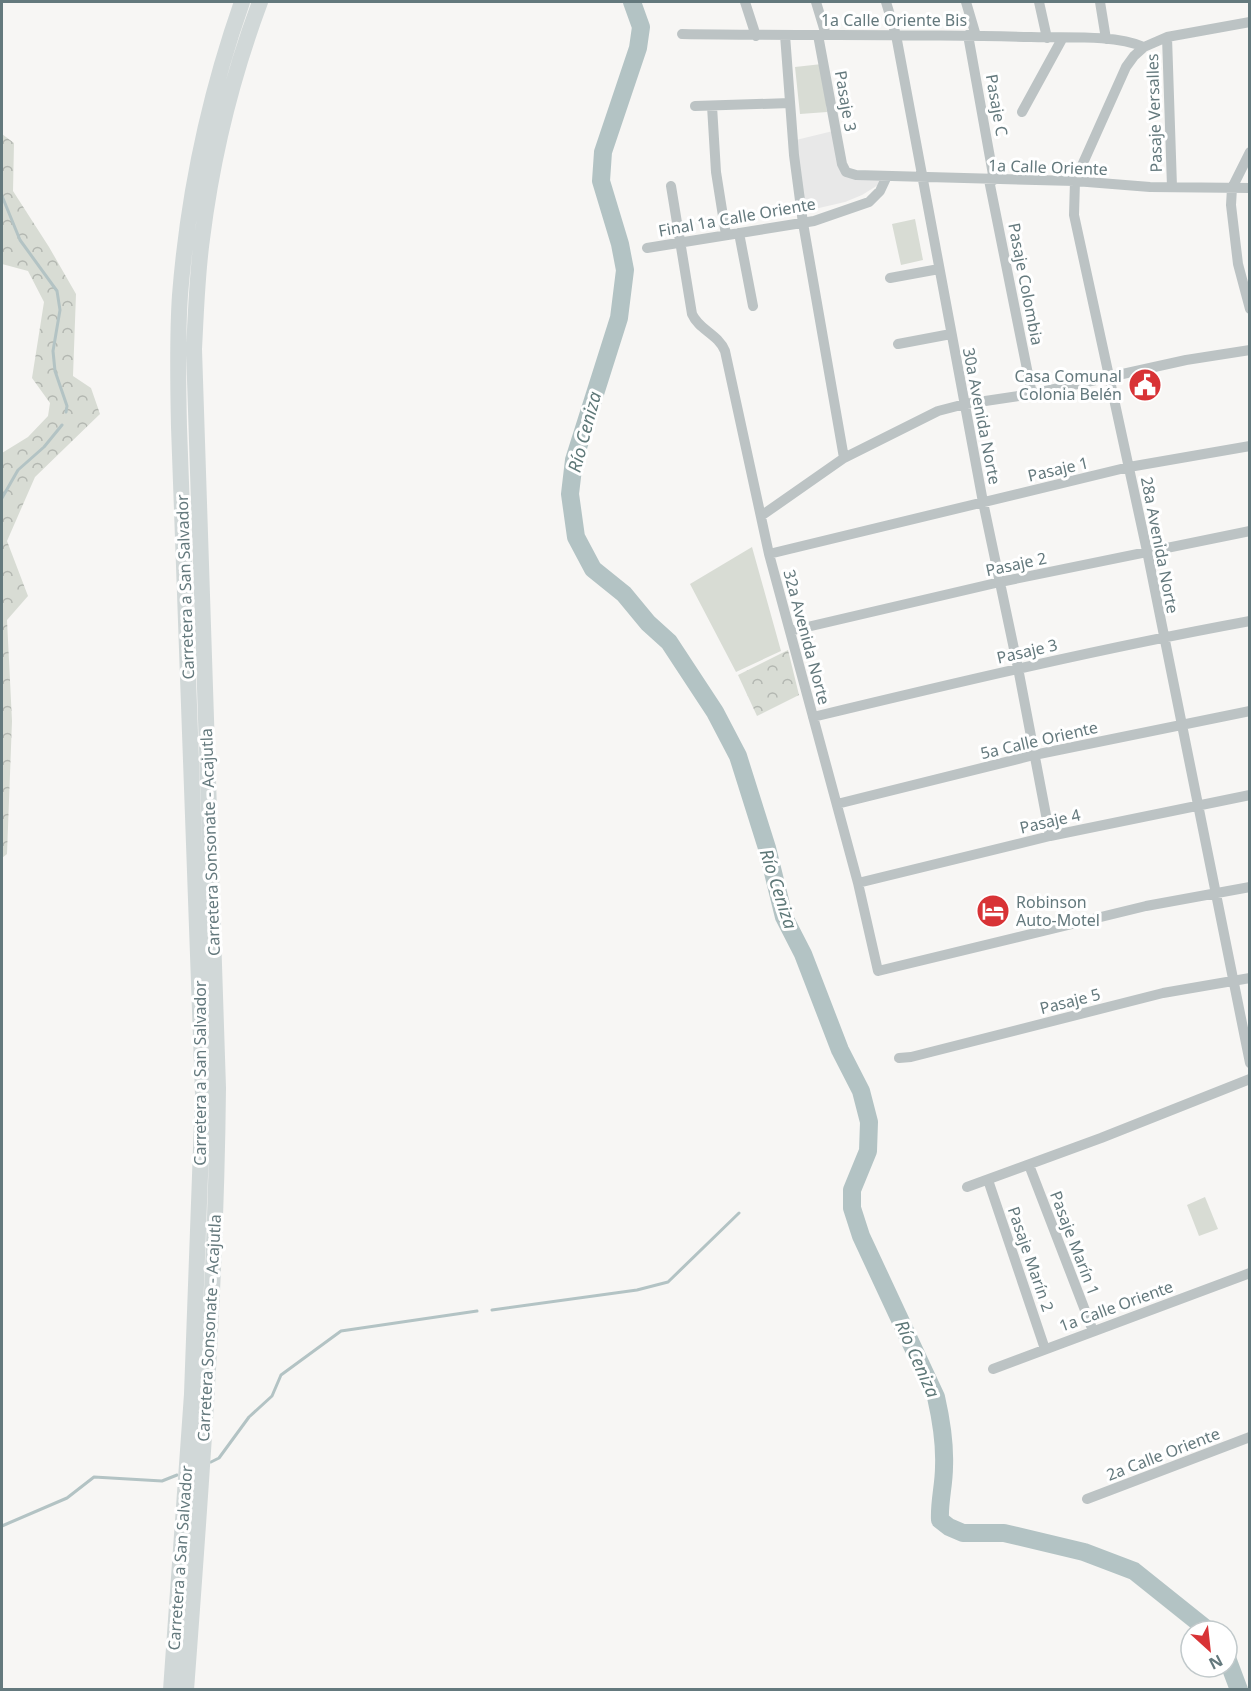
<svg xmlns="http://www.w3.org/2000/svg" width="1251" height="1691" viewBox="0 0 1251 1691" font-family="'Noto Sans',sans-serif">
<defs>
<pattern id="forest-crowns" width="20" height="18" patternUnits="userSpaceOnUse" patternTransform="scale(1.5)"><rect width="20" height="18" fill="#d8dcd4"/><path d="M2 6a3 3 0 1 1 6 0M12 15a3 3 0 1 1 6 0" fill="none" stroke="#b3b7b1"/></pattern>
</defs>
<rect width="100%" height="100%" fill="#f7f6f4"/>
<!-- built -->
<path fill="#e8e8e8" d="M833 131 845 177 882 179 878 185 862 195 845 202 806 211 796 140Z"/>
<!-- grass -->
<path fill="#d8dcd4" d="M822 64 827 112 800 114 795 67Z
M915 219 923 260 901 265 892 224Z
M752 547 781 651 736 672 690 584Z
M1205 1197 1218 1229 1199 1236 1187 1205Z"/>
<!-- forest -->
<path fill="url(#forest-crowns)" d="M2 134 14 143 13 191 49 247 76 294 73 376 91 388 100 414 35 477 7 541 28 596 7 620 12 721 7 854 2 858V453L28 437 48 416 50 403 32 378 44 302 28 271 2 264Z
M788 650 799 695 757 716 738 675Z"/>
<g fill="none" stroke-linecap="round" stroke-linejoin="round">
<!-- stream -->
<path stroke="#b3c3c4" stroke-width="3" d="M2 196 20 240 57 291 60 310 53 351 55 371 67 406 66 412
M2 498 18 470 44 447 62 425
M492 1310 637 1290 668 1282 739 1213
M211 1462 219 1458 249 1417 272 1396 281 1375 341 1331 477 1311
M2 1526 67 1498 94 1477 162 1481 177 1475"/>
<!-- river -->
<path stroke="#b3c3c4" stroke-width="18" d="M632 2 641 27 638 48 603 152 601 181 620 244 625 270 619 318 574 460 570 494 576 537 593 569 624 594 648 623 669 642 715 712 738 756 767 848 784 917 803 954 840 1050 861 1091 869 1122 868 1151 852 1190V1208L861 1236 936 1397C941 1419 945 1444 944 1467 944 1485 939 1502 940 1520L949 1527 963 1533H1004L1084 1552 1134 1571 1209 1631
M1227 1658 1239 1690"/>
<!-- minor -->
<path stroke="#bcc3c4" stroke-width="10" d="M745 2 756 36
M816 2 826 35
M886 2 896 35 983 502 1018 668 1050 836
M966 2 976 36
M1039 2 1047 38
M1100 2 1106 39
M682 34C798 36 914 34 1031 37 1064 38 1113 34 1144 47L1167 37 1250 22
M785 35 794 155 803 223 844 458
M818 35 842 164 846 172 856 175 1075 181 1150 187 1250 188
M968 35 994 180
M1167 37 1172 187
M1144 47 1134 56 1126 67 1075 181 1074 215 1147 551 1250 1063
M695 106 790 103
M712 106 716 172 726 235
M1022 112 1062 39
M1250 152 1232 188 1231 205 1238 264 1250 309
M989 180 1032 394
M671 186 692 314C699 330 718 334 725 351L769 554 858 883 878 971 1146 906 1250 887
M739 233 753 306
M647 248 814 221 869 202 880 191 887 176
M890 278 939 269
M898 344 951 334
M761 516 844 458 938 411 965 404 1032 394 1186 360 1250 350
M769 554 1129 467 1250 446
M790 631 1000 582 1250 531
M813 717C958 682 1103 648 1250 621
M837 804 1034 755 1250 711
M858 883 1050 836 1250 795
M899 1058 911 1057 1163 993 1250 978
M1029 1165 1093 1331
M988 1180 1045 1349
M967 1187 1101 1138 1250 1079
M993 1369 1250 1273
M1087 1499 1250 1437"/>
<!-- highway -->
<path stroke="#d1d8d8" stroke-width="16" d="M171 1690 192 1394 203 1094 179 427C178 383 177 339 180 295 188 195 209 96 242 2
M186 1690C201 1489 216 1289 218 1088L194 349C196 312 197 275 202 239 212 158 232 77 260 2"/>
</g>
<!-- icons -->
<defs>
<g id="civic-disc" transform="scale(1.725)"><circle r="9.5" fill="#d83336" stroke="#fff"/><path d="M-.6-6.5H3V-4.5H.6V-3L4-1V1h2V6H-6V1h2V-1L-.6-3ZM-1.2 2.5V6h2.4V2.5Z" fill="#fff"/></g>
<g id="hotel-disc" transform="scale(1.725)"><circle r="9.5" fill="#d83336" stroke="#fff"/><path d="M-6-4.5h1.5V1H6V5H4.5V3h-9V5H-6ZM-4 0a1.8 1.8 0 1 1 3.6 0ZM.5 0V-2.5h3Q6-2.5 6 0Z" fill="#fff"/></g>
</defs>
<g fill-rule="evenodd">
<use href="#civic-disc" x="1145" y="385"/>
<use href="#hotel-disc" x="993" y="911"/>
</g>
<g text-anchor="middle" stroke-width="6" stroke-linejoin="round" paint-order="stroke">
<!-- street labels -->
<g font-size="16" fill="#64797d" stroke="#fff">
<text x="894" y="26">1a Calle Oriente Bis</text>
<text transform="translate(846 101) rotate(80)" y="6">Pasaje 3</text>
<text transform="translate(997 105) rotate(80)" y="6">Pasaje C</text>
<text transform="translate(1154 113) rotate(-92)" y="6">Pasaje Versalles</text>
<text transform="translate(1048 167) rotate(2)" y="6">1a Calle Oriente</text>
<text transform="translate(737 217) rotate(-10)" y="6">Final 1a Calle Oriente</text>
<text transform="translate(1026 284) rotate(79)" y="6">Pasaje Colombia</text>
<text transform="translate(982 416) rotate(79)" y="6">30a Avenida Norte</text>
<text transform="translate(1058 469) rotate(-13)" y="6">Pasaje 1</text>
<text transform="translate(1160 545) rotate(79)" y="6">28a Avenida Norte</text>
<text transform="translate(1016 564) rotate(-12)" y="6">Pasaje 2</text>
<text transform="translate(185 587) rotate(-92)" y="6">Carretera a San Salvador</text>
<text transform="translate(807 637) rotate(75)" y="6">32a Avenida Norte</text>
<text transform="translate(1027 651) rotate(-13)" y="6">Pasaje 3</text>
<text transform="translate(1039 740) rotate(-13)" y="6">5a Calle Oriente</text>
<text transform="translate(1050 821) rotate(-13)" y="6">Pasaje 4</text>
<text transform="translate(210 842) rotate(-92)" y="6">Carretera Sonsonate - Acajutla</text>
<text transform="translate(1070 1001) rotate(-14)" y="6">Pasaje 5</text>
<text transform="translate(200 1073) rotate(-90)" y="6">Carretera a San Salvador</text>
<text transform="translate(1075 1243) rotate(69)" y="6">Pasaje Marín 1</text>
<text transform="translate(1031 1259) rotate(71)" y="6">Pasaje Marín 2</text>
<text transform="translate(1116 1306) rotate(-20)" y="6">1a Calle Oriente</text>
<text transform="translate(209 1328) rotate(-87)" y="6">Carretera Sonsonate - Acajutla</text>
<text transform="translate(1163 1454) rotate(-21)" y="6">2a Calle Oriente</text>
<text transform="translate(180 1558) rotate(-86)" y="6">Carretera a San Salvador</text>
</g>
<!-- poi labels -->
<g font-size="16" fill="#64797d" stroke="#fff" text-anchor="end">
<text x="1122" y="382">Casa Comunal<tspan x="1122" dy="18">Colonia Belén</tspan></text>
<text x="1016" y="908" text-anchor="start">Robinson<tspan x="1016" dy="18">Auto-Motel</tspan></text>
</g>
<!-- water labels -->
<g font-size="18" font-style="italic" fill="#5e7878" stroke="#fff">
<text transform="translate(585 432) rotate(-75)" y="6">Río Ceniza</text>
<text transform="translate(778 889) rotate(72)" y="6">Río Ceniza</text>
<text transform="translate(917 1359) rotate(66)" y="6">Río Ceniza</text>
</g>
</g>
<!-- border -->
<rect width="1251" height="1691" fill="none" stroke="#64797d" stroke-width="6"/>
<!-- north arrow -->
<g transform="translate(1209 1649) rotate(153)"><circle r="28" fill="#ffffff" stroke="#c1c9cb" stroke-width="1.5"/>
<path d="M0-4.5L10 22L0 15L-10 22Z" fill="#d83336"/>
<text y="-9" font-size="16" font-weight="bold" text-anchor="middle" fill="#64797d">N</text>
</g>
</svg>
